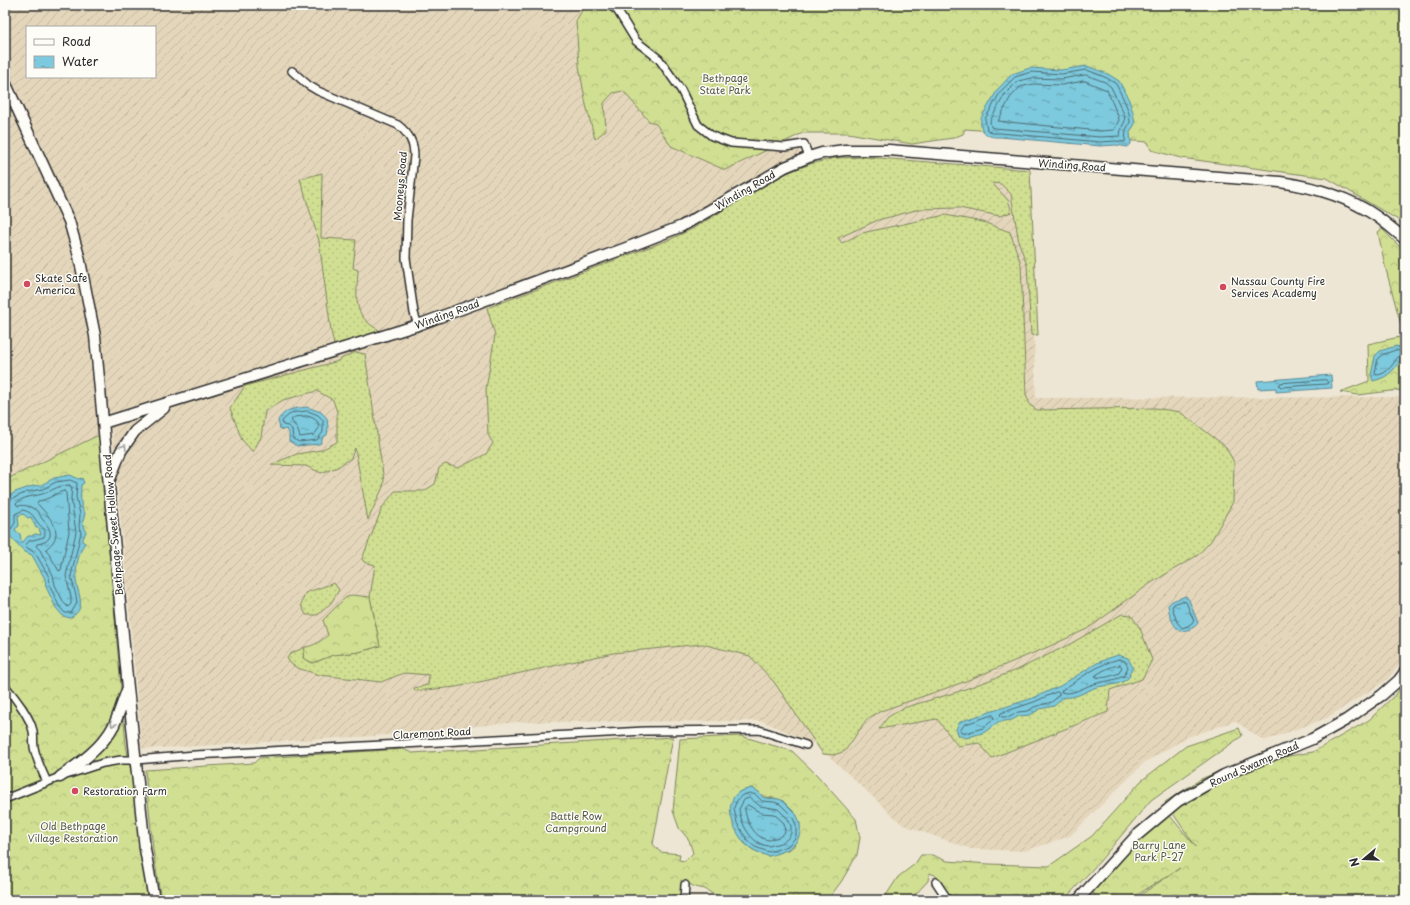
<svg xmlns="http://www.w3.org/2000/svg" width="1410" height="905" viewBox="0 0 1410 905" font-family="'Playpen Sans',sans-serif">
<defs>
<pattern id="industrial-furrows" width="10" height="10" patternUnits="userSpaceOnUse"><rect width="10" height="10" fill="#e4d6bb"/><path d="M-1 1l2-2M0 10L10 0M9 11l2-2" fill="none" stroke="#c4b8a1"/></pattern>
<pattern id="grass-dots" width="8" height="8" patternUnits="userSpaceOnUse"><rect width="8" height="8" fill="#d0df92"/><path d="M2 2h.1M6 6h.1" fill="none" stroke="#b3c07e" stroke-width="1.8" stroke-linecap="round"/></pattern>
<pattern id="forest-crowns" width="20" height="18" patternUnits="userSpaceOnUse"><rect width="20" height="18" fill="#d0df92"/><path d="M2 6a3 3 0 1 1 6 0M12 15a3 3 0 1 1 6 0" fill="none" stroke="#b3c07e"/></pattern>
<pattern id="water-ripples" width="26" height="14" patternUnits="userSpaceOnUse"><rect width="26" height="14" fill="#7dc9dd"/><path d="M2 4q2-2 4 0t4 0M15 11q2-2 4 0t4 0" fill="none" stroke="#67a3b3"/></pattern>
</defs>
<rect width="100%" height="100%" fill="#eee6d4"/>
<filter id="ink" filterUnits="userSpaceOnUse"><feTurbulence type="fractalNoise" baseFrequency=".025" numOctaves="2"/><feDisplacementMap in="SourceGraphic" scale="8" xChannelSelector="R" yChannelSelector="G"/><feConvolveMatrix kernelMatrix="1 2 1 2 8 2 1 2 1" color-interpolation-filters="sRGB"/></filter>
<g filter="url(#ink)">
<!-- industrial -->
<path fill="url(#industrial-furrows)" fill-rule="evenodd" d="M5 5H585L605 64 725 170 792 139 811 172 1029 170 1036 398 1405 397V658L1387 680 1327 718 1264 741 1235 721 1188 737 1145 762 1070 836 1025 851 971 849 903 825 817 745 762 721 518 722 376 736 142 749 112 429 5 480ZM27 27H155V77H27Z"/>
<!-- grass -->
<path fill="url(#grass-dots)" stroke="#7e855e" d="M866 157 1030 170 1038 335H1031L1027 265 1019 243 1011 194 1001 184 992 183 1008 200 1012 212 1000 216 959 208 920 209 878 220 838 238 842 243 862 233 945 215 983 222 1010 232 1021 264 1026 394 1030 405 1037 410 1155 408 1180 412 1225 446 1234 462 1233 502 1211 541 1198 555 1151 583 1087 629 1048 647 961 683 881 711 867 719 845 751 834 755 823 754 774 682 750 656 702 644 613 653 456 687 415 691 414 688 428 685 429 675 404 673 381 682 320 675 297 668 290 663 287 658 290 654 305 647 303 658 313 663 333 655 359 652 380 646 370 597 375 565 364 562 362 559 382 508 395 491H424L435 484 439 468 445 464 458 468 486 454 493 443 488 435 486 389 495 335 487 308 671 239 692 229 784 174 810 164 835 158Z
M322 173 321 238 356 240 353 268 358 270C357 297 351 315 379 330L375 334 334 345 331 331 319 241 300 179Z
M355 352 365 354 384 481 383 487 368 520 355 448 351 458 338 467 321 473 306 466 271 465 282 460 297 454 321 450 337 442V412L333 400 317 391 283 400 265 411 261 437 253 452 242 440 230 408 245 386 335 362Z
M334 583 339 590 331 603 318 615H306L301 605 305 593Z
M1122 614 1131 615 1140 628 1152 660 1142 679 1110 690 1108 712 992 758 979 743 958 746 937 719 879 729 888 717 903 708 957 692 1017 670 1070 644Z"/>
<!-- forest -->
<path fill="url(#forest-crowns)" stroke="#7e855e" fill-rule="evenodd" d="M585 5H1405V224L1327 178 1181 158 1151 150 1148 142 965 129 963 134 953 138 912 144 848 133H803L725 170 671 146 656 124 649 121 623 91 613 93 604 103 606 130 595 139 586 105 579 66 576 21Z
M1382 229 1405 252V396L1399 390 1358 395 1340 392 1369 381 1368 344 1404 336 1385 266 1378 232Z
M99 435 126 745 155 900H5V480Z
M352 595 370 597 380 646 359 652 333 655 313 663 303 658 305 647C314 646 321 641 328 635L323 620 345 598Z
M1405 681V900H1194L1192 896 1172 895 1163 900H1133L1180 868 1129 900H1097L1090 887 1166 811 1196 847 1165 802 1201 779 1234 765 1313 752 1369 720 1397 693Z
M1239 728 1242 736 1151 800 1100 861 1064 900H953L935 875 929 873 928 881 910 900H883L898 877 915 864 921 855H932L947 861 989 864 1049 866 1092 836 1141 781 1186 746Z
M741 736 792 751 816 774 856 819 860 838 857 855 841 882 829 898V900H722L705 889 695 887 681 880 680 900H161L153 849 145 770 254 763 259 758 403 749 412 753 673 737 653 844 660 852 680 854 679 860 685 861 693 853 689 840 679 828 673 811 680 739ZM751 788 759 792 763 797 775 798 783 801 787 806 795 813 800 824 794 846 790 849 768 856 753 850 744 843 734 824 739 792Z"/>
<!-- water -->
<path fill="url(#water-ripples)" stroke="#5c8a96" fill-rule="evenodd" d="M1087 66 1108 74 1119 81 1129 100 1133 112 1135 124 1130 132 1131 144 1127 147 1116 145 1100 146 1000 137C987 138 979 132 981 118L998 89 1012 74 1030 68 1061 70Z
M1396 346 1404 348 1405 354C1395 368 1391 377 1373 381L1371 375 1375 356 1380 351Z
M1331 375 1332 388 1276 392V388L1258 389 1257 381Z
M307 407 321 412 327 418 328 428 327 435 323 437 321 443 319 444 297 446 289 441V432L286 429 283 430 280 429 278 420C287 407 294 409 307 407Z
M70 475 79 479 82 478 84 483 81 485C81 494 79 506 85 513L83 522 86 532 82 541 85 543C79 551 76 566 76 576 75 591 90 607 70 618L63 616 56 608 46 587 45 579 32 555 25 552 5 531V499L15 492 33 486 41 485 54 478ZM23 514 28 518 31 517 36 528H39L41 535 35 534 32 536H28L23 542 21 540 20 534 16 531 15 529 19 526 18 516Z
M1186 596 1189 600 1198 623C1195 628 1187 631 1180 631 1173 627 1169 614 1168 605L1172 601Z
M1118 655 1128 658 1133 668 1129 673 1130 676C1122 687 1105 684 1094 688 1085 692 1074 699 1064 697L1054 706 1040 709 1030 715 1019 716 1012 720 998 722 985 732 966 738 962 736H959L956 729 959 723 962 721 1033 698 1060 686 1097 663 1109 658Z
M751 788 759 792 763 797C770 800 778 797 783 801 785 803 795 813 796 814 806 831 798 847 781 852 777 853 773 856 769 856 766 856 763 854 760 853 744 847 735 833 731 816 729 808 731 797 739 792 742 790 747 790 751 788Z"/>
<g fill="none" stroke-linecap="round" stroke-linejoin="round">
<!-- shore -->
<path stroke="#4c6a72" stroke-width="1" d="M1087 70 1107 78 1116 84 1125 102 1129 113 1130 122 1126 130 1125 142 1116 141 1100 142 1000 133H992L987 130 985 119 1001 91 1015 77 1031 72 1061 74Z
M1086 75 1105 82 1111 87 1124 114 1125 121 1121 129 1120 136 1100 137 994 128 991 127 990 121 1005 94 1018 81 1032 78 1061 79Z
M1085 81 1107 90 1118 116 1119 120 1114 130 1100 131 998 121 1010 98 1020 87 1033 84 1061 85Z
M1396 350 1400 351V354C1394 362 1388 375 1376 375L1375 373 1378 358 1382 355Z
M1326 380 1328 383 1326 384 1281 387 1279 385 1281 383Z
M308 411 318 415 323 420V432L317 440 299 442 293 439 292 429 288 426 283 425 282 421 291 413Z
M307 416 313 418 318 422 319 428 314 435 300 437 297 428 291 420 295 417Z
M69 485 72 487 71 498 76 532 66 576 71 597V604L68 607 64 603 55 585 53 575 40 550 36 546 37 544C54 542 53 530 43 520 41 518 40 514 38 512 33 507 25 504 18 506L16 504C23 495 36 497 45 493 56 489 56 486 69 485Z
M64 491 66 493 69 532 61 570 59 571 46 549C48 547 51 545 53 542 63 528 45 513 37 503L38 501C49 500 55 493 64 491Z
M5 502 27 492 43 489 56 482 70 480 77 483 76 497 80 514 79 527 81 532 71 576 76 596 77 603 71 613H65L59 606 50 586 49 577 36 554 25 546 29 541 44 537C47 529 42 528 38 523 32 515 33 513 23 510L15 514V523L11 529H5
M1183 601 1186 602 1194 621 1188 626 1182 628 1177 622 1172 607 1174 604Z
M1119 659 1125 661 1128 667 1124 676C1112 681 1105 681 1094 684 1083 687 1072 696 1061 692L1062 690C1080 679 1098 664 1119 659Z
M1120 665 1122 667 1119 673C1112 676 1103 679 1096 677V675C1104 670 1111 666 1120 665Z
M1057 692 1059 693V695L1052 702 1034 707 1028 711 1018 712 1010 717H1002L1000 715 1001 713 1034 702Z
M993 715 994 719 983 728 966 733 960 731 964 725Z
M750 793 756 795 762 801 774 802 780 804 792 816 796 825V834L795 838 788 846 769 852 755 847 747 840 737 823 734 808 736 802 741 796Z
M750 798 760 806 778 809 788 819 791 826V833C788 840 784 842 777 844 774 844 771 846 768 846 751 844 741 824 739 809L744 800Z
M748 805 761 813 774 814 784 823 785 832C782 836 780 837 775 838 774 838 770 840 769 840 755 839 745 820 745 808Z"/>
<!-- street casing -->
<g stroke="#2b2b2b" stroke-width="10">
<path id="street" d="M609 5 617 10 636 41 659 59 681 90 698 125 712 136 731 143 785 147 804 144 809 157
M292 71 308 85 318 91 398 125C409 134 414 142 414 156L407 220 406 258 414 313 418 325
M5 686C15 697 30 717 33 731 34 736 33 742 34 747 36 759 42 771 47 782
M5 799 60 777 103 763 121 760H136L195 755 645 731 759 730 806 745
M936 882 948 900
M684 900 685 885"/>
</g>
<!-- secondary casing -->
<g stroke="#2b2b2b" stroke-width="13">
<path id="secondary" d="M5 82 69 221 79 256 95 336 128 688 145 849 154 900
M103 423 418 325 626 248 682 226 785 167 809 157 822 153 845 150H889L1280 182C1314 187 1347 196 1376 216 1386 223 1395 231 1405 239
M110 479 121 451 135 431 164 408
M60 777C80 763 102 748 114 725 119 714 123 701 127 690
M1078 900 1135 837 1178 801 1224 775 1312 739 1346 720 1382 695 1399 680 1405 672"/>
</g>
<!-- street -->
<use href="#street" stroke="#fdfcf7" stroke-width="7"/>
<!-- secondary -->
<use href="#secondary" stroke="#fdfcf7" stroke-width="10"/>
</g>
<!-- one-way arrows -->
<defs><path id="oneway-chevron" d="M-2-3.5L2.5 0L-2 3.5" fill="none" stroke-width="1.6" stroke-linecap="round" stroke-linejoin="round"/></defs>
<g stroke="#9e9e9b">
<use href="#oneway-chevron" transform="translate(124 447) rotate(-58)"/>
<use href="#oneway-chevron" transform="translate(113 724) rotate(116)"/>
</g>
</g>
<!-- markers -->
<g fill="#d1495b" stroke="#fdfcf7" stroke-width="1.5">
<circle cx="27" cy="284" r="4"/>
<circle cx="1223" cy="287" r="4"/>
<circle cx="75" cy="791" r="4"/>
</g>
<g text-anchor="middle" stroke-width="3" stroke-linejoin="round" paint-order="stroke">
<!-- park labels -->
<g font-size="10" fill="#545845" stroke="#fdfcf7">
<text x="725" y="82">Bethpage<tspan x="725" dy="12">State Park</tspan></text>
<text x="576" y="820">Battle Row<tspan x="576" dy="12">Campground</tspan></text>
<text x="73" y="830">Old Bethpage<tspan x="73" dy="12">Village Restoration</tspan></text>
<text x="1159" y="849">Barry Lane<tspan x="1159" dy="12">Park P-27</tspan></text>
</g>
<!-- street labels -->
<g font-size="10" fill="#2b2b2b" stroke="#fdfcf7">
<text transform="translate(1072 165) rotate(4)" y="4">Winding Road</text>
<text transform="translate(400 186) rotate(-85)" y="4">Mooneys Road</text>
<text transform="translate(745 190) rotate(-30)" y="4">Winding Road</text>
<text transform="translate(447 314) rotate(-20)" y="4">Winding Road</text>
<text transform="translate(113 525) rotate(-95)" y="4">Bethpage-Sweet Hollow Road</text>
<text transform="translate(432 733) rotate(-3)" y="4">Claremont Road</text>
<text transform="translate(1254 764) rotate(-24)" y="4">Round Swamp Road</text>
</g>
<!-- poi labels -->
<g font-size="10" fill="#2b2b2b" stroke="#fdfcf7" text-anchor="start">
<text x="35" y="282">Skate Safe<tspan x="35" dy="12">America</tspan></text>
<text x="1231" y="285">Nassau County Fire<tspan x="1231" dy="12">Services Academy</tspan></text>
<text x="83" y="795">Restoration Farm</text>
</g>
</g>
<!-- margin -->
<rect width="1410" height="905" fill="none" stroke="#fdfcf7" stroke-width="20"/>
<rect x="10" y="10" width="1390" height="885" fill="none" stroke="#2b2b2b" stroke-width="1.5" filter="url(#ink)"/>
<!-- legend -->
<rect x="26" y="26" width="130" height="52" fill="#fdfcf7" stroke="#a9a8a5"/>
<rect x="34" y="39" width="20" height="6" fill="#fdfcf7" stroke="#a9a8a5"/>
<text x="62" y="46" font-size="12" fill="#2b2b2b">Road</text>
<rect x="34" y="56" width="20" height="12" fill="url(#water-ripples)" stroke="#a9a8a5"/>
<text x="62" y="66" font-size="12" fill="#2b2b2b">Water</text>
<!-- north arrow -->
<g transform="translate(1364 859) rotate(251)" stroke="#fdfcf7" stroke-width="3" paint-order="stroke">
<path d="M0-3L7 15L0 10L-7 15Z" fill="#2b2b2b"/>
<text y="-6" font-size="11" font-weight="bold" text-anchor="middle" fill="#2b2b2b">N</text>
</g>
</svg>
